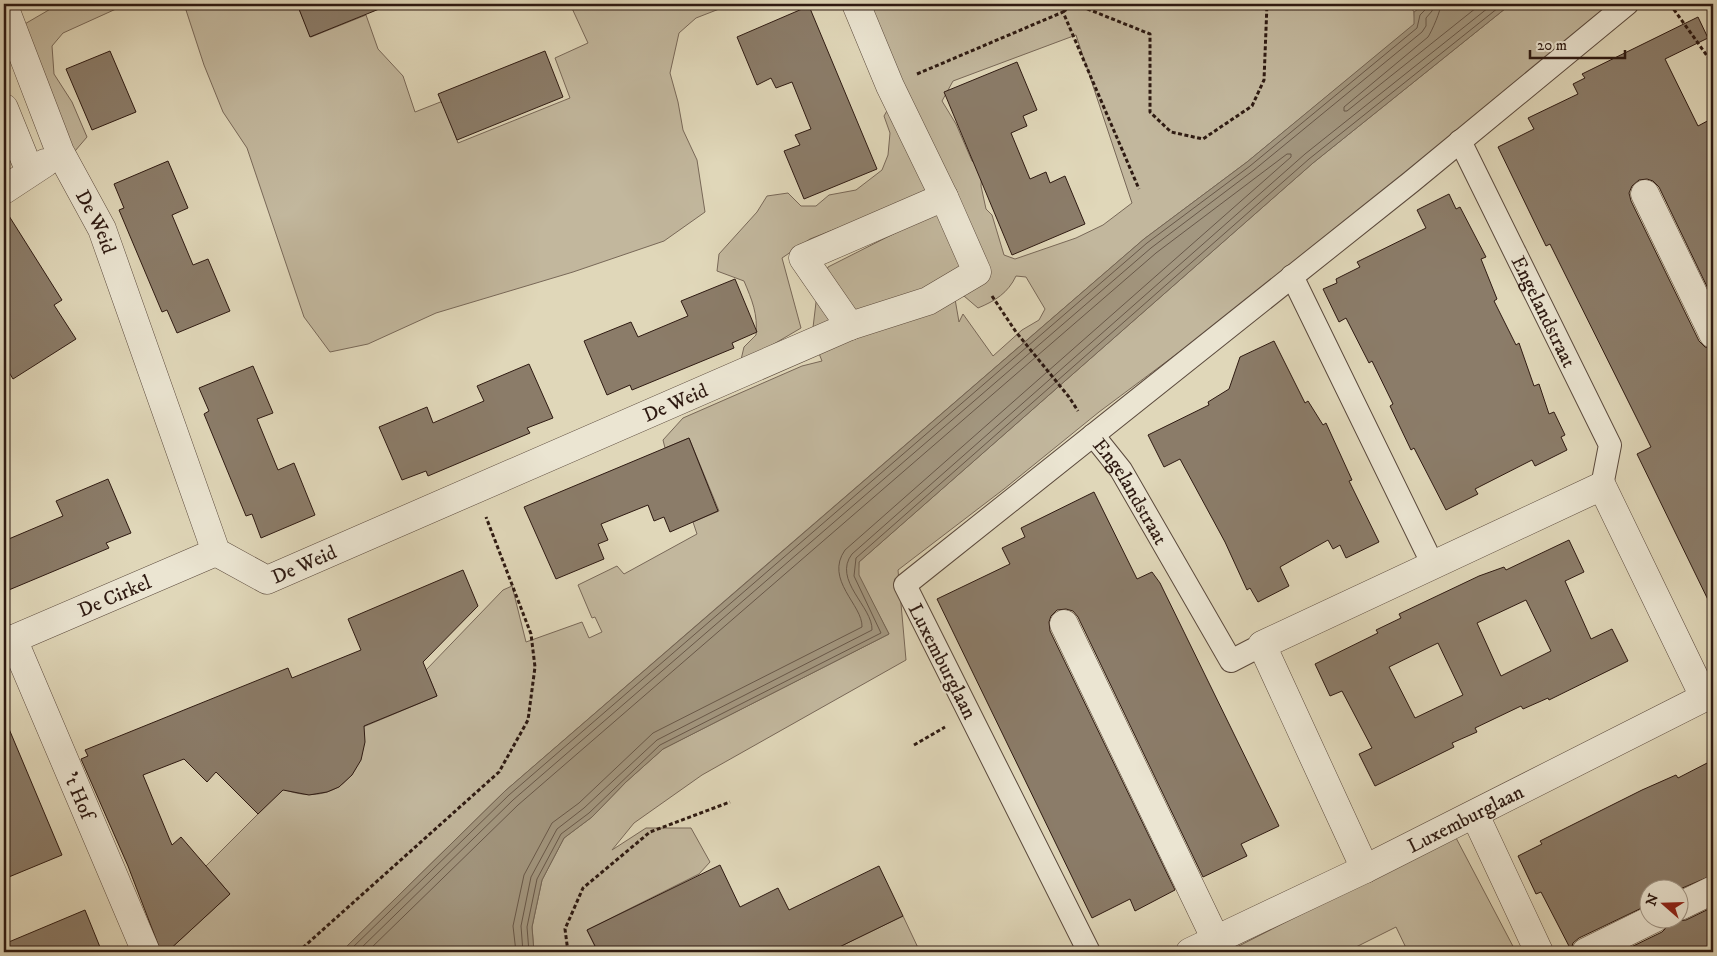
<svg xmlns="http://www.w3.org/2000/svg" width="1717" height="956" viewBox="0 0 1717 956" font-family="'IM FELL DW Pica',serif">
<rect width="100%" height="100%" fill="#e0d7b9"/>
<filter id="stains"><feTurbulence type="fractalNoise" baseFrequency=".004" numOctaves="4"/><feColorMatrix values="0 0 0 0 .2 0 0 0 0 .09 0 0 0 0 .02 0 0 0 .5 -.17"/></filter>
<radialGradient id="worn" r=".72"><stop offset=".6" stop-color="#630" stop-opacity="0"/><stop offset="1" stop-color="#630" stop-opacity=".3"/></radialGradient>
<!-- green -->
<path fill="#c2b79d" stroke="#786858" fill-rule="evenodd" d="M59 4H127L63 33 52 46 54 74 72 102 87 137 75 151 58 129 23 25Z
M184 4H297L311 37 366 15 378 49 403 76 415 112 443 101 458 143 570 98 555 58 588 43 570 4H732L696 18 679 33 670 73 678 102 683 130 697 160 705 212 664 241 573 272 436 313 368 344 330 352 304 317 247 148 223 112 204 65Z
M856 4H1409L1414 12 1415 24 1247 162 1144 239 751 578 505 791 341 952H207L204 949 200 952H167L230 894 206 866 283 789C331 808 368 776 363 727L437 696 426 670 503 590 512 586 526 642 582 622 589 638 602 632 595 617 592 618 578 585 617 566 624 574 697 534 693 522 719 511 689 438 665 448 663 440 683 418 802 366 822 361 812 336 817 294 828 267 925 218 838 228 810 239 782 258 801 328 740 364 744 347 756 335C758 314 752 300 744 281L717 271 719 254 757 212 767 196 788 193 801 206H816L829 195 856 190 882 170 888 155 890 133 884 116 903 83ZM1076 35 1132 203 1103 225 1076 238 1015 259 1004 255 992 215 986 209 981 186 982 170 972 161 956 124 942 101 953 81ZM1016 276 1026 277 1045 309 1039 320 1022 330 993 356 963 314 959 322 955 299 964 296 978 308C995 301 1008 293 1016 276Z
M1511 4H1615L1285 273 1099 412 1004 489 898 570 906 660 702 775 634 823 612 850 646 828H691L710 862 699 874 587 930 598 952H534L532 927 542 880 564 838 592 817 626 782 663 749 889 634 858 575 859 562 1313 163Z
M1455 836 1516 952H1408L1396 927 1346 952H1227Z
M903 916 920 952H829Z"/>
<!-- water -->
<path fill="#a39780" stroke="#746554" d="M1425 4H1511L1313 163 859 562V575L889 634 663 749 626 782 592 817 564 838 542 880 532 927 534 952H341L505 791 1144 239 1247 162 1414 24V12Z"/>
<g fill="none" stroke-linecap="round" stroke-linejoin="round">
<!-- shore -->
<path stroke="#685849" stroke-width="1" d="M1441 4C1441 10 1432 31 1428 37L1344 107V111H1347L1481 4
M348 952 509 795 1147 243 1250 166 1417 28 1420 15 1426 9 1427 4
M357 952 513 800 759 587 1151 248 1254 170 1422 32 1426 26V18L1432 11 1434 4
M367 952 518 805 1156 253 1287 154H1291V157L845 550C824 580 863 605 862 627L653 733 579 803 552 823 524 875 513 926 516 952
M523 952 521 926 531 877 557 829 584 808 657 740 872 630C873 607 832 580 852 554L1305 154 1493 4
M529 952 527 927 537 879 561 834 589 813 660 745 881 633 854 576 856 558 1309 159 1503 4"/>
</g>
<!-- building -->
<path fill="#8b7c69" stroke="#2e1a12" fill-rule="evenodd" d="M297 4H389V5L310 37Z
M809 6 877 169 804 199 784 151 800 145 795 135 811 129 792 82 776 88 771 78 757 85 737 37Z
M1698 17 1708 38 1665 59 1698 126 1713 118V299L1659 187 1653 181 1647 179 1639 180 1632 186 1629 193 1631 201 1699 341 1705 347 1713 349V610L1637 454 1651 447 1550 244 1546 246 1498 147 1534 129 1528 118 1578 94 1573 84 1585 78 1582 74Z
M110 51 136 112 92 130 66 69Z
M545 51 563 97 457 140 438 94Z
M1017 62 1037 110 1023 116 1027 126 1011 133 1030 179 1046 172 1050 183 1065 176 1085 224 1012 255 944 92Z
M168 161 188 208 172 215 193 265 208 259 230 311 177 333 167 310 162 312 135 248 119 210 124 208 114 184Z
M1449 194 1456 209 1460 207 1486 257 1481 259 1497 299 1494 301 1516 345 1519 343 1534 386 1539 384 1549 414 1554 412 1565 435 1561 437 1567 450 1535 466 1532 460 1475 489 1478 494 1446 510 1414 448 1411 450 1390 406 1393 404 1372 361 1369 363 1346 318 1339 322 1323 289 1337 283 1336 279 1360 267 1357 262 1426 228 1417 210Z
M4 208 62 300 54 305 76 339 13 379 4 364Z
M735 279 757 332 732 343 734 348 632 390 630 385 607 395 584 341 631 322 638 337 688 316 681 301Z
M1274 341 1305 403 1308 401 1323 425 1326 423 1352 480 1349 481 1379 542 1346 558 1340 545 1333 549 1328 540 1280 567 1289 586 1258 602 1250 588 1247 590 1225 542 1180 459 1164 467 1148 435 1209 405 1208 402 1229 389 1240 357Z
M529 364 553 418 527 428 530 433 428 476 426 471 402 480 379 427 427 407 433 423 484 401 477 386Z
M253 366 273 413 257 419 278 470 294 463 315 515 261 538 252 514 246 516 204 414 209 411 199 388Z
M689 438 718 511 670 532 664 517 654 521 648 505 601 524 608 540 598 544 604 559 556 579 524 507Z
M108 479 131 533 106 543 109 548 4 592V541L63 516 56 501Z
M1094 492 1137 579 1152 572 1160 583 1279 826 1241 844 1247 856 1203 877 1078 617 1073 611 1066 609 1057 610 1051 616 1049 622 1050 631 1175 890 1135 911 1130 899 1092 918 937 599 1010 564 1002 548 1025 537 1021 528Z
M1569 540 1584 572 1565 581 1591 639 1612 629 1628 661 1549 700 1548 698 1523 709 1521 706 1475 728 1477 732 1452 743 1454 747 1375 786 1359 754 1372 748 1342 691 1330 696 1315 664 1378 633 1376 630 1401 618 1399 614 1479 576 1504 567 1506 570ZM1526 600 1551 651 1501 676 1477 623ZM1438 643 1463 695 1415 718 1389 667Z
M463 570 478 606 423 662 437 696 364 726 365 742 361 760 352 775 339 787 327 792 309 795 283 790 258 814 216 772 207 782 184 759 143 775 172 845 181 837 230 894 167 952H161L128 866 81 759 88 756 85 750 288 668 292 678 361 650 348 619Z
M4 717 62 855 4 879Z
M1713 760V875L1680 889 1650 888V904L1579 938 1573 943 1571 950 1541 892 1536 894 1518 856 1542 844 1540 841 1642 790 1676 775 1678 778Z
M720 865 740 907 778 888 789 910 879 866 903 916 829 952H598L587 930Z
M1713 907V952H1621L1662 932 1668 926 1671 918 1678 921 1686 920Z
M85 910 102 952H4V944Z"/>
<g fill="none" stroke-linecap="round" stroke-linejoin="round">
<!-- pedestrian casing -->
<g stroke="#5a493c" stroke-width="24">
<g id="pedestrian">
<path id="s1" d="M1460 141 1610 445 1602 486"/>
<path d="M1292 276 1433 565"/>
<path id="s2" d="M1093 435 1121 470 1231 661 1262 645"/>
<path d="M1089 952 905 585 1411 182 1627 4"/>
</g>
</g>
<!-- minor casing -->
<g stroke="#5a493c" stroke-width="29">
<g id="minor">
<path id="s3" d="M4 6 60 152 102 229 216 552 267 580 850 326 928 301 977 272 944 197 890 86 856 4"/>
<path d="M4 108 30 172"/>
<path d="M4 190 45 163"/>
<path d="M1645 194 1713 334"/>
<path d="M850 326 803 258 944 197"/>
<path d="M1064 624 1216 940"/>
<path id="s4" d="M13 639 146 952"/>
<path id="s5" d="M4 643 216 552"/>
<path d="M1475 815 1539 952"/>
<path d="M1365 869 1262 645 1602 486 1704 697"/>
<path d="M1680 906 1713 890"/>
<path id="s6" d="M1190 952 1365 869 1713 693"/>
<path d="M1586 952 1655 918"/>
</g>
</g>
<!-- path -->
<path stroke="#2e1a12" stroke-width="3" stroke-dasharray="4 2.5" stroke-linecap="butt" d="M1075 4 1150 34V112L1171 132 1203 139 1252 106 1264 80 1267 4
M1670 4 1713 64
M36 8 46 4
M1063 12 1074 4
M917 74 1063 12 1139 189
M992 296 1016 332 1069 397 1078 411
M914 745 945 727
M298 952 499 772 528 720 535 667 531 634 486 517
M568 952 565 929 583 888 650 832 730 802"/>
<!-- pedestrian -->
<use href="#pedestrian" stroke="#ebe5d2" stroke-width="22"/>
<!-- minor -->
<use href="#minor" stroke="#ebe5d2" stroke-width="28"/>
</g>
<g text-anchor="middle" stroke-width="4" stroke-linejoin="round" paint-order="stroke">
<!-- street labels -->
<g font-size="20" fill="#2e1a12" stroke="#ebe5d2">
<text dy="7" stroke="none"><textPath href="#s3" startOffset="235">De Weid</textPath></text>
<text dy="7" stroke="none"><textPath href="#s1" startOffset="190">Engelandstraat</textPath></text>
<text dy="7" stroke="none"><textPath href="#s3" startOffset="1090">De Weid</textPath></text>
<text dy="7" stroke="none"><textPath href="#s2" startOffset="68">Engelandstraat</textPath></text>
<text dy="7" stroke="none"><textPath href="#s3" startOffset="685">De Weid</textPath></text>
<text dy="7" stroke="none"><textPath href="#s5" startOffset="120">De Cirkel</textPath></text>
<text transform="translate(943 661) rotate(63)" y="7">Luxemburglaan</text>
<text dy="7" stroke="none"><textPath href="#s4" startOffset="170">'t Hof</textPath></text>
<text dy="7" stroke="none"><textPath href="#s6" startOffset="306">Luxemburglaan</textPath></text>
</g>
</g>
<!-- margin -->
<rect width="1717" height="956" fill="none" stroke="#e0d7b9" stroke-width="20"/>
<rect x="5" y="5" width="1707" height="946" fill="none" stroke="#2e1a12" stroke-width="2.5"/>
<rect x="10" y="10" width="1697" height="936" fill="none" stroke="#2e1a12"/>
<!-- north arrow -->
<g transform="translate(1664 904) rotate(290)"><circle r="24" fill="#ebe5d2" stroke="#9f9485"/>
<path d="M0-4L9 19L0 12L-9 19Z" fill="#8f2418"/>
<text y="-8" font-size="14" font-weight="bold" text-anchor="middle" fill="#2e1a12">N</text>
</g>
<!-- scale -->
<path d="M1530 50v8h95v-8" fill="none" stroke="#2e1a12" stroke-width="2.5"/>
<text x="1537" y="50" font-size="15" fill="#2e1a12" stroke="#ebe5d2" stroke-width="4" paint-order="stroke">20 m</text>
<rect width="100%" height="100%" filter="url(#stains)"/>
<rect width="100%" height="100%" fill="url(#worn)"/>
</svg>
